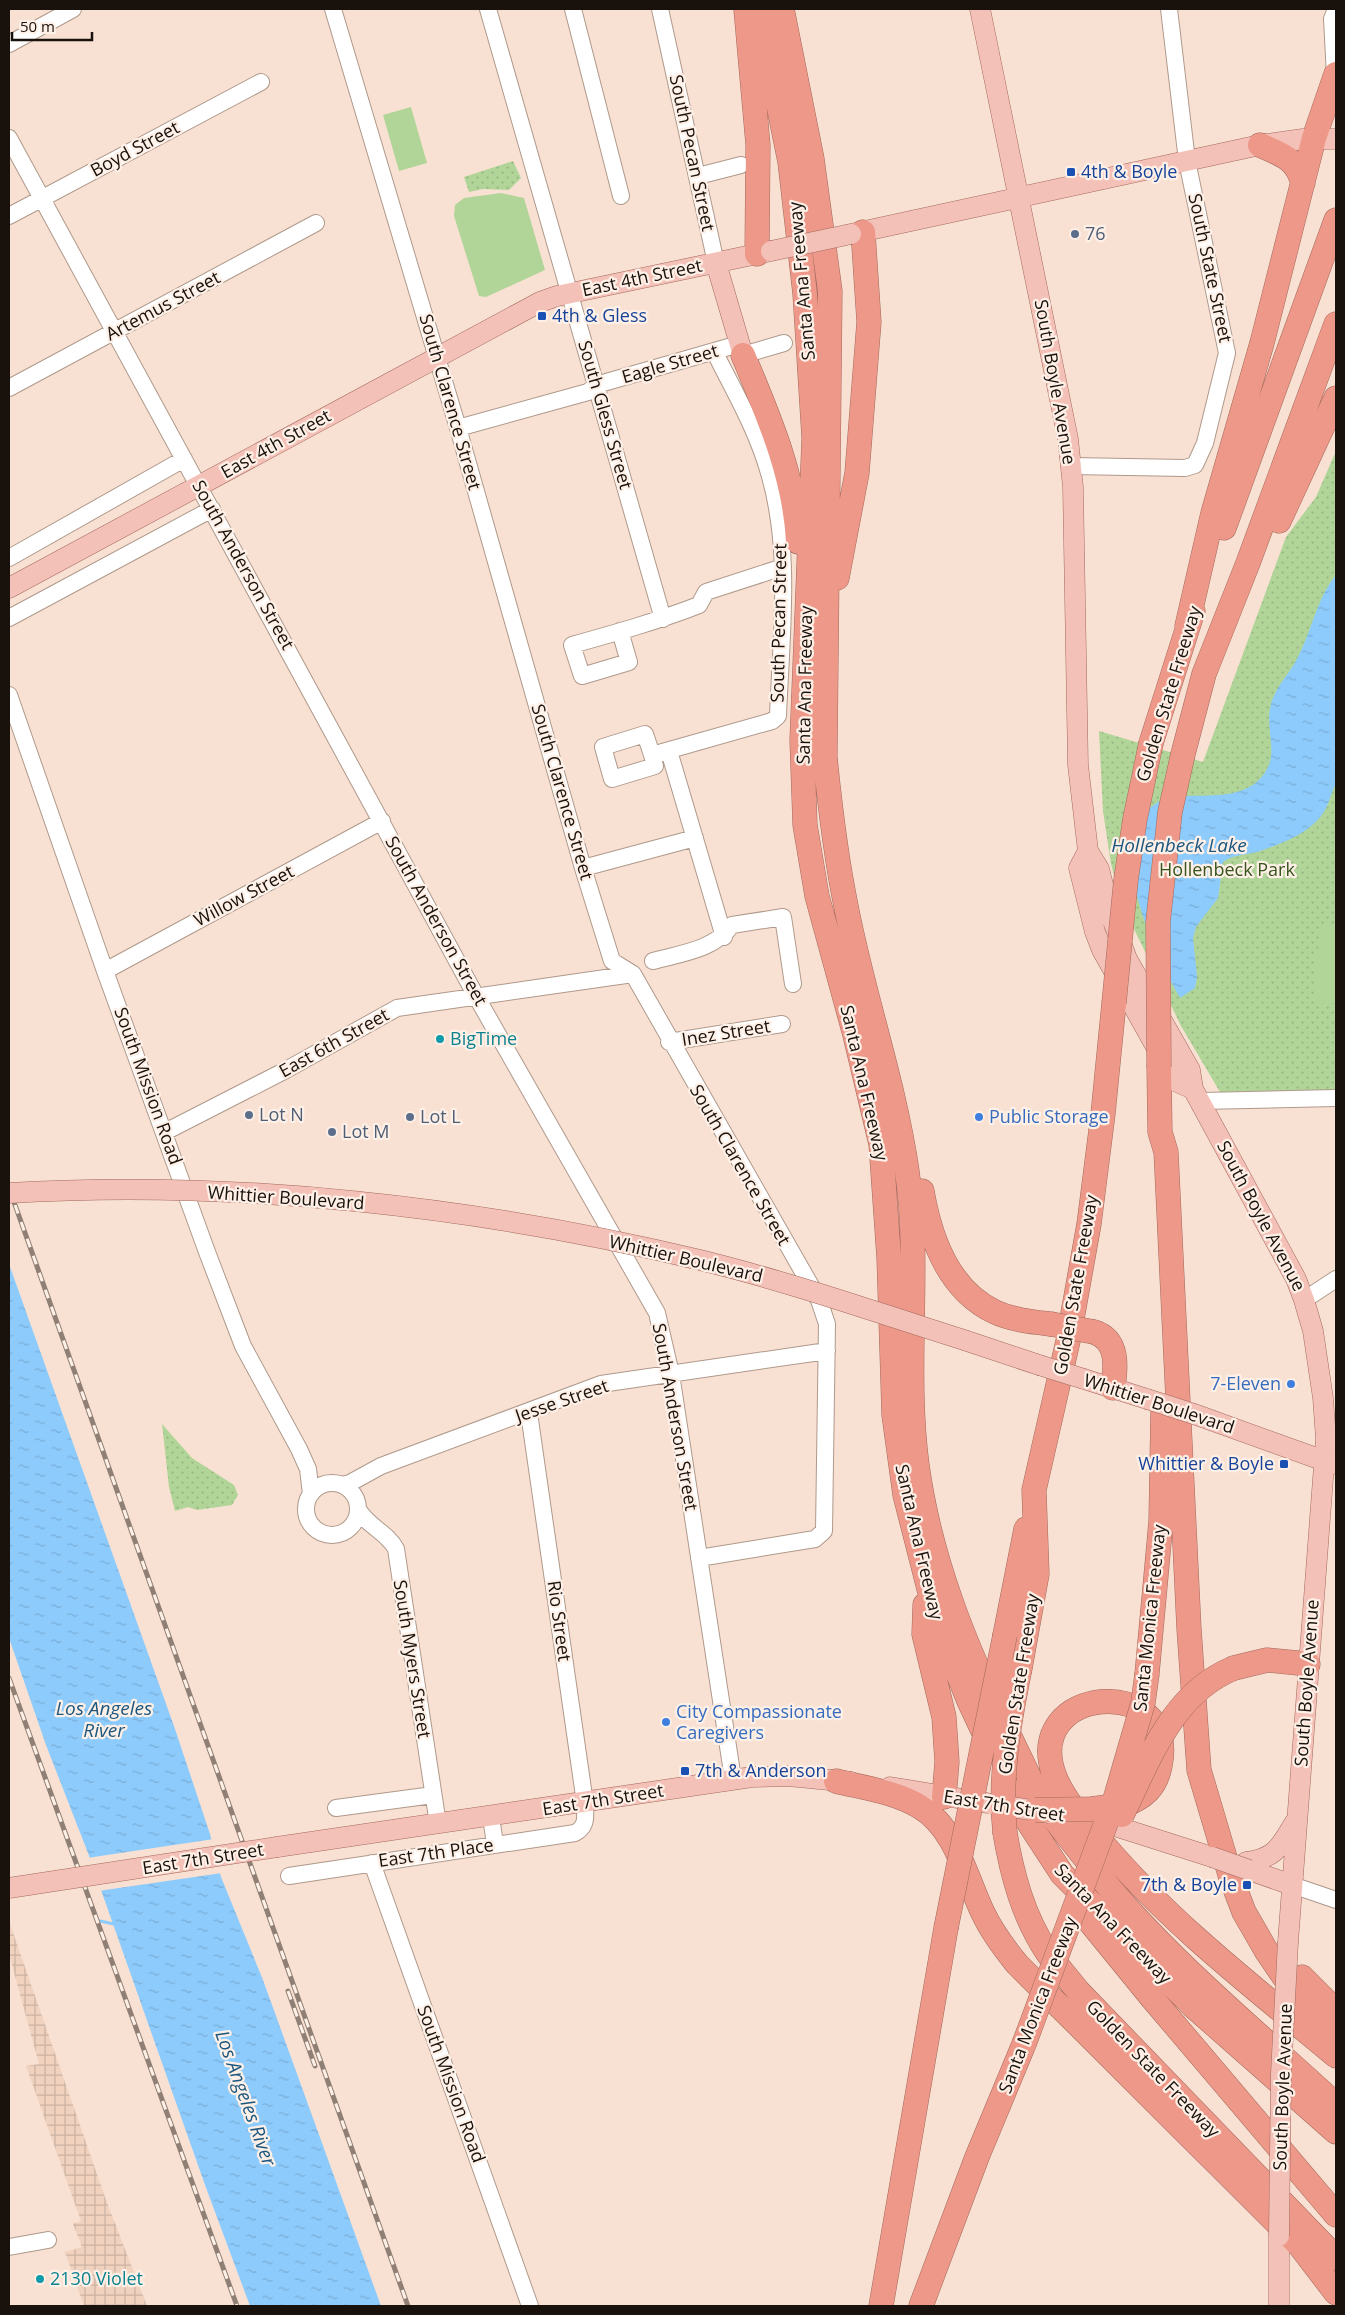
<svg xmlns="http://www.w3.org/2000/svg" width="1345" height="2315" viewBox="0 0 1345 2315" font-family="'Open Sans',sans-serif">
<defs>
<pattern id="industrial-grid" width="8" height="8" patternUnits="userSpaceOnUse" patternTransform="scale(1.25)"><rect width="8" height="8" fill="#f0d2bf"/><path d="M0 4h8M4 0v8" fill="none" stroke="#cdb3a3"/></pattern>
<pattern id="park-dots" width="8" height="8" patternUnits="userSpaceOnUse" patternTransform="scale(1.25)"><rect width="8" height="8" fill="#b1d598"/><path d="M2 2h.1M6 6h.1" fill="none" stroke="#98b682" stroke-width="1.8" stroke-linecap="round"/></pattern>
<pattern id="water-ripples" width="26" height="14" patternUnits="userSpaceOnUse" patternTransform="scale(1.25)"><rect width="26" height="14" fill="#8dcbfc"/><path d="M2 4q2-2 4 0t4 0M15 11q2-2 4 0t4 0" fill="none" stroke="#79add7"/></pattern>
</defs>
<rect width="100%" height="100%" fill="#f8e1d2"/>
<!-- industrial -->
<path fill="url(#industrial-grid)" d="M9 1921 106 2200 147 2306H84L65 2252 82 2247 73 2224 81 2221 26 2066 39 2064 9 1954Z"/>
<!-- park -->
<path fill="url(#park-dots)" d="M513 161 521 178 509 190 483 189 469 192 464 177Z
M1336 451V1090L1220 1092 1181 1026 1121 902 1111 864 1103 811 1099 731 1203 762 1286 537 1316 497Z
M162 1424 192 1458 234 1485 238 1495 232 1505 197 1510 188 1507 175 1511 169 1487Z"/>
<!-- pitch -->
<path fill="#b1d598" d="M411 107 427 163 399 171 383 115Z
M501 193 524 198 545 270 486 297 479 296 454 216 455 205 464 198Z
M1326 926 1336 927V1003H1314L1316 950 1321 946V931Z"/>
<!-- water -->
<path fill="url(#water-ripples)" d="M1336 575V784C1331 792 1330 801 1325 810 1312 833 1281 844 1257 852 1246 855 1231 855 1223 862L1218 898 1196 927 1193 938 1197 977 1195 988 1180 998C1154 952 1093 827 1168 797 1173 795 1180 796 1186 796 1215 795 1251 799 1267 769 1277 752 1266 728 1270 709 1273 689 1289 675 1298 657 1312 630 1317 598 1336 575Z
M9 1264 175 1729 210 1834 221 1877 263 1980 381 2306H250L205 2185 88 1853 46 1745 9 1638Z"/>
<!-- pier -->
<path fill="#f8e1d2" d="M214 1839 222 1873 98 1891 87 1858Z"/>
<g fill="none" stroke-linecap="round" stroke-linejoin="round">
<!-- stream -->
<path stroke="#8dcbfc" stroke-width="3" d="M100 1921 114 1924"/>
<!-- minor casing -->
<g stroke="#af998b" stroke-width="18">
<path id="minor" d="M333 9 458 428 583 868 612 961 633 974 819 1300 827 1324 824 1531 815 1539 699 1558
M488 9 663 619
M573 9 621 196
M660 9 716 263
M9 44 73 9
M1335 76 1332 19 1336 9
M9 138 476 996 657 1313 671 1374 733 1779
M698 176 741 165
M9 216 261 82
M743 355 784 343
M9 388 316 223
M458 428 588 392 596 385 739 344
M1071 466 1185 468 1195 465 1205 443 1227 353 1187 161 1169 9
M9 558 184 459
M9 618 212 509
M620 631 629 662 582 676 572 645C615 633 658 621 699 605L706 592 783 567
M9 695 105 971 207 1252 243 1346 299 1449 308 1469 311 1494
M669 751 724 937
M652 755 655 766 612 779 603 747 645 734 652 755 772 721 778 716C781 636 792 551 769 473 757 430 734 391 714 351
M583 868 695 838
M653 961C682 953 714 950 732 925L783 917 793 984
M105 971 382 821
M669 1042 782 1024
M1200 1101 1336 1098
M165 1132 286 1070 397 1008 633 974
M1304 1300 1336 1279
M306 1509a26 26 0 1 1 52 0a26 26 0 1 1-52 0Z
M342 1485 350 1483 381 1466 601 1384 827 1351
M358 1509C367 1526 387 1532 396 1549L438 1824
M336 1808 433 1795
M491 1817 495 1844
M372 1863 530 2306
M289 1876 575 1833C588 1826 585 1816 585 1803L529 1413
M1292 1885 1336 1900
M9 2247 48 2240"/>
</g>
<!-- major casing -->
<g stroke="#a3695d" stroke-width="21">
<path id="major" d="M980 9 1068 439 1073 487 1078 765 1088 851 1099 869 1110 913 1127 959 1190 1070 1193 1089 1296 1279 1304 1300 1313 1331 1323 1398 1326 1439 1288 1942
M851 234 1260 145 1303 139H1336
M716 263 743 355
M9 588 540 302 557 296 771 251
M1088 851 1079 868 1095 932 1102 950 1175 1081 1193 1089
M967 1341 1039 1365
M1084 1379 1147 1399
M1194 1414 1333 1464
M890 1787 987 1803
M1099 1821 1212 1857
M277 1847 752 1777 788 1776 851 1782
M1246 1862C1276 1859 1281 1845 1295 1822
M1249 1870 1292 1885
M1279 2306V2236"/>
</g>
<!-- highway casing -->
<g stroke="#a3695d" stroke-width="25">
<path id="highway" d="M759 9 790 162 805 294 814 438 802 740 805 825 817 896 855 1035 881 1144 889 1258 894 1415 905 1495 938 1624 969 1701 990 1746
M782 9 812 159 830 291 825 757C830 807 836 857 846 906 863 995 894 1081 907 1171 921 1268 904 1367 917 1465 930 1560 966 1649 1009 1735 1019 1755 1028 1776 1039 1796 1057 1825 1081 1853 1103 1880 1172 1963 1257 2032 1336 2105
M746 10 758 145 757 254
M1260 145C1282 155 1296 158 1303 183
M743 355C768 415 795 476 798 542
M1279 521 1336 398
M1224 528 1336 220
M837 578 857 473 869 322 863 232
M1187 626 1213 513 1262 343 1314 138 1336 74
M1151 743 1193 611
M1183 754 1204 674 1248 563 1336 324
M1159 1067 1160 1132 1166 1152 1189 1629 1199 1770 1231 1878 1244 1912 1267 1952 1293 1990 1336 2037
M922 1191C930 1238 948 1290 995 1312 1012 1320 1033 1322 1051 1324
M1094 1332C1119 1340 1116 1367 1113 1388
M925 1605 924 1634 944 1717 947 1762 944 1797
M1005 1635 1026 1529
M1020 1668 1037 1574 1034 1490 1068 1341 1089 1224 1103 1114 1114 1003
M1234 1668 1267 1660 1308 1664
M1147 1674 1161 1521 1163 1407
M836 1781C864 1788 896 1792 920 1807 956 1828 966 1878 983 1913 992 1932 1004 1948 1017 1964L1300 2246 1336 2293
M1012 1791 1023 1814 1062 1874 1193 2006 1336 2132
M1124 1805C1144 1798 1156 1787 1160 1766 1180 1672 1019 1685 1055 1777 1065 1802 1087 1825 1104 1845 1172 1925 1256 1989 1336 2056
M1005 1833C1012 1874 1023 1916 1047 1952 1056 1965 1068 1978 1078 1991L1336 2258
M1086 1917 1152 1998 1336 2215
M1302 1977 1336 2011
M881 2306 946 1928
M921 2306 977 2157 1024 2044"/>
</g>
<!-- minor -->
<use href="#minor" stroke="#fff" stroke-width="16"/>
<!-- major -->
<use href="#major" stroke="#f4c1b8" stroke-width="20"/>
<!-- highway -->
<use href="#highway" stroke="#ed9888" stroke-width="24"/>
<!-- rail casing -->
<g stroke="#8f7f74" stroke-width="5">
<path id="rail" d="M9 1188 408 2306
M9 1678 237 2306
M288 1991 315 2066"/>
</g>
<!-- rail -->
<use href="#rail" stroke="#fef0e7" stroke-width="3" stroke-dasharray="9" stroke-linecap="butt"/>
<!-- major-bridge casing -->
<g stroke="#a3695d" stroke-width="21" stroke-linecap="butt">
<path id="major-bridge" d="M771 251 851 234
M9 1193C235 1179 480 1207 700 1260 790 1282 878 1313 967 1341
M1039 1365 1084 1379
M1147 1399 1194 1414
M992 1804 1050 1813
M1212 1857 1249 1870
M9 1888 277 1847
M1279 2236 1281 2074 1288 1942"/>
</g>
<!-- highway-bridge casing -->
<g stroke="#a3695d" stroke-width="25" stroke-linecap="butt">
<path id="highway-bridge" d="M1114 1003 1126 879 1135 819 1151 743
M1159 1067 1158 922 1170 812 1183 754
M1051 1324 1094 1332
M1035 1810 1091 1809 1124 1805
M1122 1815C1149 1760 1172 1693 1234 1668
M1005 1833C999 1777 1009 1722 1020 1668
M946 1928 1005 1635
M1024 2044 1116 1796 1143 1703 1147 1674"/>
</g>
<!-- major-bridge -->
<use href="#major-bridge" stroke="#f4c1b8" stroke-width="20"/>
<!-- highway-bridge -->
<use href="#highway-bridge" stroke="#ed9888" stroke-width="24"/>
</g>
<!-- markers -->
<g fill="#1a4fb4" stroke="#fef0e7" stroke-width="2">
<rect x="1066" y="167" width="10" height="10" rx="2.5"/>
<rect x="537" y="311" width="10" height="10" rx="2.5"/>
<rect x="1279" y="1459" width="10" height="10" rx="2.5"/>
<rect x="680" y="1766" width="10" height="10" rx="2.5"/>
<rect x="1242" y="1880" width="10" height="10" rx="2.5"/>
</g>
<g fill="#5c6f8a" stroke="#fef0e7" stroke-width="2">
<circle cx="1075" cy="234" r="5"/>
<circle cx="249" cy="1115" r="5"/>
<circle cx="410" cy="1117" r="5"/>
<circle cx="332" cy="1132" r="5"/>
</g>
<g fill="#0f9aa8" stroke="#fef0e7" stroke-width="2">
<circle cx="440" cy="1039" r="5"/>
<circle cx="40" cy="2279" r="5"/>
</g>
<g fill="#3f7fe0" stroke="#fef0e7" stroke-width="2">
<circle cx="979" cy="1117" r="5"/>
<circle cx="1291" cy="1384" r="5"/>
<circle cx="666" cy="1722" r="5"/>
</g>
<g text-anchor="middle" stroke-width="4.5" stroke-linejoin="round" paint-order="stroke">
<!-- street labels -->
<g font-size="18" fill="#19120c" stroke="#fef0e7">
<text transform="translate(135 149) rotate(-28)" y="6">Boyd Street</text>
<text transform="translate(692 153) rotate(78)" y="6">South Pecan Street</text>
<text transform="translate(1210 268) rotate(78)" y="6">South State Street</text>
<text transform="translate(642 278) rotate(-12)" y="6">East 4th Street</text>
<text transform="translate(802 281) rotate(-95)" y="6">Santa Ana Freeway</text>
<text transform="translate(163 306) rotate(-28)" y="6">Artemus Street</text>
<text transform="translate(670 364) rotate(-16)" y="6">Eagle Street</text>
<text transform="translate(1055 382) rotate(80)" y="6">South Boyle Avenue</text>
<text transform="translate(450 402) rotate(74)" y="6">South Clarence Street</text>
<text transform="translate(605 415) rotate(74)" y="6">South Gless Street</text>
<text transform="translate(276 444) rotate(-29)" y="6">East 4th Street</text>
<text transform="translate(243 565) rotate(61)" y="6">South Anderson Street</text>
<text transform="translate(779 623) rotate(-89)" y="6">South Pecan Street</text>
<text transform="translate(805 685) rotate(-89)" y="6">Santa Ana Freeway</text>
<text transform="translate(1169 694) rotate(-73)" y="6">Golden State Freeway</text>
<text transform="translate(562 792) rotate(74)" y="6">South Clarence Street</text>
<text transform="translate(244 896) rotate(-28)" y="6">Willow Street</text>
<text transform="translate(436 921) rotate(61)" y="6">South Anderson Street</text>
<text transform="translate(726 1033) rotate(-9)" y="6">Inez Street</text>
<text transform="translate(334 1043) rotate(-29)" y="6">East 6th Street</text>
<text transform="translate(864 1083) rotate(77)" y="6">Santa Ana Freeway</text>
<text transform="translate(148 1086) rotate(70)" y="6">South Mission Road</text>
<text transform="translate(740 1165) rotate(60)" y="6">South Clarence Street</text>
<text transform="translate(286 1198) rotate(4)" y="6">Whittier Boulevard</text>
<text transform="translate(1261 1216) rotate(62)" y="6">South Boyle Avenue</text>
<text transform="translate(686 1259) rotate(13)" y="6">Whittier Boulevard</text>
<text transform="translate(1076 1285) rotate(-80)" y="6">Golden State Freeway</text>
<text transform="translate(562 1401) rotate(-19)" y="6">Jesse Street</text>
<text transform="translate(1159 1404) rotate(18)" y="6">Whittier Boulevard</text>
<text transform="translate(675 1417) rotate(80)" y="6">South Anderson Street</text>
<text transform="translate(919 1542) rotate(77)" y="6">Santa Ana Freeway</text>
<text transform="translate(1150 1618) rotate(-84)" y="6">Santa Monica Freeway</text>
<text transform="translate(559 1621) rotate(82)" y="6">Rio Street</text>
<text transform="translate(412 1659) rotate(81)" y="6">South Myers Street</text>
<text transform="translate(1307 1683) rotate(-86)" y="6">South Boyle Avenue</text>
<text transform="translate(1019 1684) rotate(-81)" y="6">Golden State Freeway</text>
<text transform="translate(603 1800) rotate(-9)" y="6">East 7th Street</text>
<text transform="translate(1004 1806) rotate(9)" y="6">East 7th Street</text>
<text transform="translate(436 1853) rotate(-8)" y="6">East 7th Place</text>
<text transform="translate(203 1859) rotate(-9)" y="6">East 7th Street</text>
<text transform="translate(1113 1924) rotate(46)" y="6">Santa Ana Freeway</text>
<text transform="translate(1038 2005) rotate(-69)" y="6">Santa Monica Freeway</text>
<text transform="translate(1153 2069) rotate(46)" y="6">Golden State Freeway</text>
<text transform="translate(451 2084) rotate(70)" y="6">South Mission Road</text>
<text transform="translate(1283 2087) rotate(-88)" y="6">South Boyle Avenue</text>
</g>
<!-- transit labels -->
<g font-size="18" fill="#164399" stroke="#fef0e7" text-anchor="start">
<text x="1081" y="178">4th &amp; Boyle</text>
<text x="552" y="322">4th &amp; Gless</text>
<text x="1274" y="1470" text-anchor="end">Whittier &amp; Boyle</text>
<text x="695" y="1777">7th &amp; Anderson</text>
<text x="1237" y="1891" text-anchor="end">7th &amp; Boyle</text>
</g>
<!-- service labels -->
<g font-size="18" fill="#4e5e75" stroke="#fef0e7" text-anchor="start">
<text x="1085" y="240">76</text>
<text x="259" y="1121">Lot N</text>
<text x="420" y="1123">Lot L</text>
<text x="342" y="1138">Lot M</text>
</g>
<!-- park labels -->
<g font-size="18" fill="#37541d" stroke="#fef0e7">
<text x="1227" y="876">Hollenbeck Park</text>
</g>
<!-- culture labels -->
<g font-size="18" fill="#0d838f" stroke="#fef0e7" text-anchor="start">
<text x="450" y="1045">BigTime</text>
<text x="50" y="2285">2130 Violet</text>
</g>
<!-- shop labels -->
<g font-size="18" fill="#366cbe" stroke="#fef0e7" text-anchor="start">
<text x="989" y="1123">Public Storage</text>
<text x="1281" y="1390" text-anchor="end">7-Eleven</text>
<text x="676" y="1718">City Compassionate<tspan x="676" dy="21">Caregivers</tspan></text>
</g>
<!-- water labels -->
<g font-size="19" font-style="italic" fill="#1c577f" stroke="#fef0e7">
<text x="1179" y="852">Hollenbeck Lake</text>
<text x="104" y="1715">Los Angeles<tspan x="104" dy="22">River</tspan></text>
<text transform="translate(246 2098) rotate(70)" y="7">Los Angeles River</text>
</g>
</g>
<!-- border -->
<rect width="1345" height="2315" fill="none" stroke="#19120c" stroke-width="20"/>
<!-- scale -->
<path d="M12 32v8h80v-8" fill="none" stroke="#19120c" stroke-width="2.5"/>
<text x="20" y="32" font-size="15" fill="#19120c" stroke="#fef0e7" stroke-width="4" paint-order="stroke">50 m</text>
</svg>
